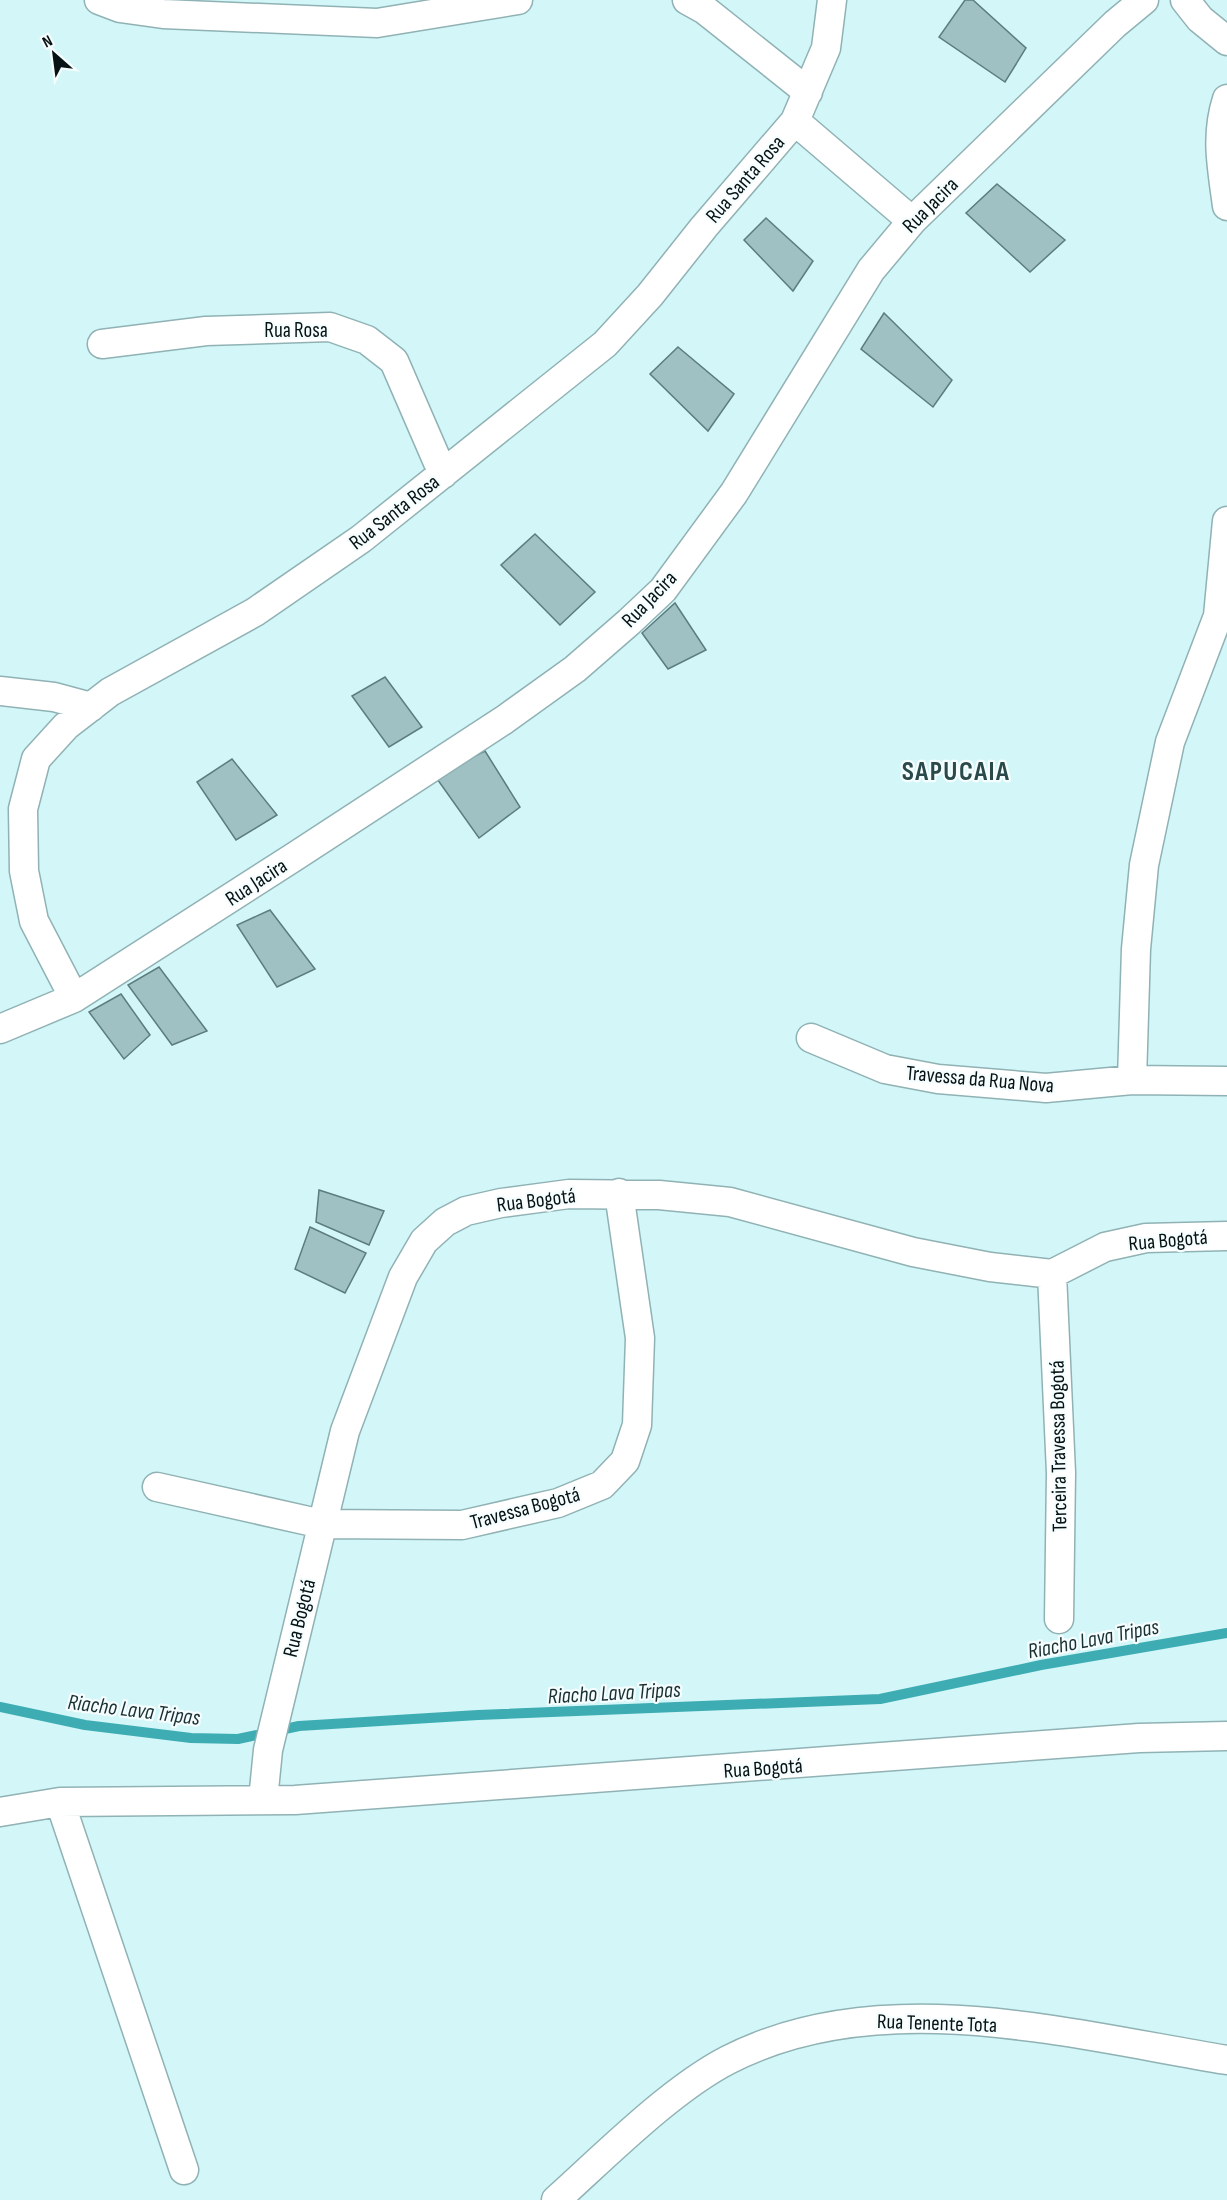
<svg xmlns="http://www.w3.org/2000/svg" width="1227" height="2200" viewBox="0 0 1227 2200" font-family="'Sofia Sans Condensed',sans-serif">
<rect width="100%" height="100%" fill="#d3f6f8"/>
<g fill="none" stroke-linecap="round" stroke-linejoin="round">
<!-- stream -->
<path stroke="#3dadb3" stroke-width="10" d="M0 1707 85 1725 191 1738 238 1739 299 1726 478 1715 880 1699 1041 1665 1227 1633"/>
</g>
<!-- building -->
<path fill="#9fc1c3" stroke="#5c7c7e" stroke-width="1.5" d="M965 0H973L1026 48 1005 82 939 37Z
M997 184 1065 240 1030 272 966 213Z
M766 218 813 261 793 291 744 240Z
M884 313 952 380 933 407 861 349Z
M678 347 734 394 708 431 650 374Z
M535 534 595 592 560 625 501 565Z
M675 603 706 650 668 669 642 633Z
M385 677 422 727 389 747 352 696Z
M485 751 520 807 479 838 435 776Z
M232 759 277 815 236 840 197 782Z
M270 910 315 969 277 987 237 925Z
M159 967 207 1031 172 1045 128 985Z
M121 994 150 1035 124 1059 89 1012Z
M319 1190 384 1211 369 1245 316 1222Z
M310 1227 366 1253 345 1293 295 1269Z"/>
<g fill="none" stroke-linecap="round" stroke-linejoin="round">
<!-- street casing -->
<g stroke="#90b2b4" stroke-width="31">
<path id="street" d="M99 0 120 8 163 14 377 23 518 0
M687 0 705 10 808 92
M1185 0 1200 19 1227 41
M1227 99C1215 136 1222 168 1227 206
M795 121 912 221
M102 344 206 331 330 327 367 340 394 361 443 474
M0 691 54 697 91 707
M74 998 34 921 24 871 23 809 36 759 66 726 110 692 255 612 361 539 605 344 650 295 704 227 795 121 826 48 832 0
M0 1029 74 998 294 857 504 720 575 669 629 622 663 590 734 493 871 270 912 221 1115 24 1144 0
M811 1038 885 1069 938 1079 1046 1088 1132 1080 1227 1081
M1132 1080 1136 949 1144 865 1170 742 1218 616 1227 521
M1052 1274 1061 1473 1059 1619
M157 1487 322 1524 462 1525 558 1503 602 1485 625 1461 637 1425 640 1338 619 1193
M263 1800 268 1750 345 1431 403 1277 424 1241 445 1222 466 1211 501 1203 569 1194 659 1195 730 1202 913 1252 990 1267 1052 1274 1105 1247 1146 1238 1227 1236
M60 1802 184 2170
M0 1812 60 1802 295 1800 1139 1738 1227 1736
M556 2200C605 2156 670 2090 728 2060 880 1982 1068 2034 1227 2060"/>
</g>
<!-- street -->
<use href="#street" stroke="#fff" stroke-width="28"/>
</g>
<g text-anchor="middle" stroke-width="4.5" stroke-linejoin="round" paint-order="stroke">
<!-- street labels -->
<g font-size="21" fill="#061213" stroke="#f6fdfe">
<text transform="translate(745 179) rotate(-49)" y="7">Rua Santa Rosa</text>
<text transform="translate(930 205) rotate(-45)" y="7">Rua Jacira</text>
<text x="296" y="337">Rua Rosa</text>
<text transform="translate(394 512) rotate(-38)" y="7">Rua Santa Rosa</text>
<text transform="translate(649 599) rotate(-46)" y="7">Rua Jacira</text>
<text transform="translate(256 882) rotate(-33)" y="7">Rua Jacira</text>
<text transform="translate(980 1079) rotate(5)" y="7">Travessa da Rua Nova</text>
<text transform="translate(536 1200) rotate(-7)" y="7">Rua Bogotá</text>
<text transform="translate(1168 1240) rotate(-5)" y="7">Rua Bogotá</text>
<text transform="translate(1058 1446) rotate(-91)" y="7">Terceira Travessa Bogotá</text>
<text transform="translate(525 1508) rotate(-15)" y="7">Travessa Bogotá</text>
<text transform="translate(299 1618) rotate(-76)" y="7">Rua Bogotá</text>
<text transform="translate(763 1768) rotate(-4)" y="7">Rua Bogotá</text>
<text transform="translate(937 2023) rotate(2)" y="7">Rua Tenente Tota</text>
</g>
<!-- water labels -->
<g font-size="22" font-style="italic" fill="#193133" stroke="#f6fdfe">
<text transform="translate(1093 1638) rotate(-11)" y="8">Riacho Lava Tripas</text>
<text transform="translate(614 1692) rotate(-3)" y="8">Riacho Lava Tripas</text>
<text transform="translate(134 1709) rotate(7)" y="8">Riacho Lava Tripas</text>
</g>
<!-- district labels -->
<g font-size="27" font-weight="bold" letter-spacing="1.5" fill="#2a494b" stroke="#f6fdfe">
<text x="956" y="780">SAPUCAIA</text>
</g>
</g>
<!-- north arrow -->
<g transform="translate(54 54) rotate(332)" stroke="#f6fdfe" stroke-width="4.5" paint-order="stroke">
<path d="M0-4.5L10 22L0 15L-10 22Z" fill="#061213"/>
<text y="-9" font-size="16" font-weight="bold" text-anchor="middle" fill="#061213">N</text>
</g>
</svg>
